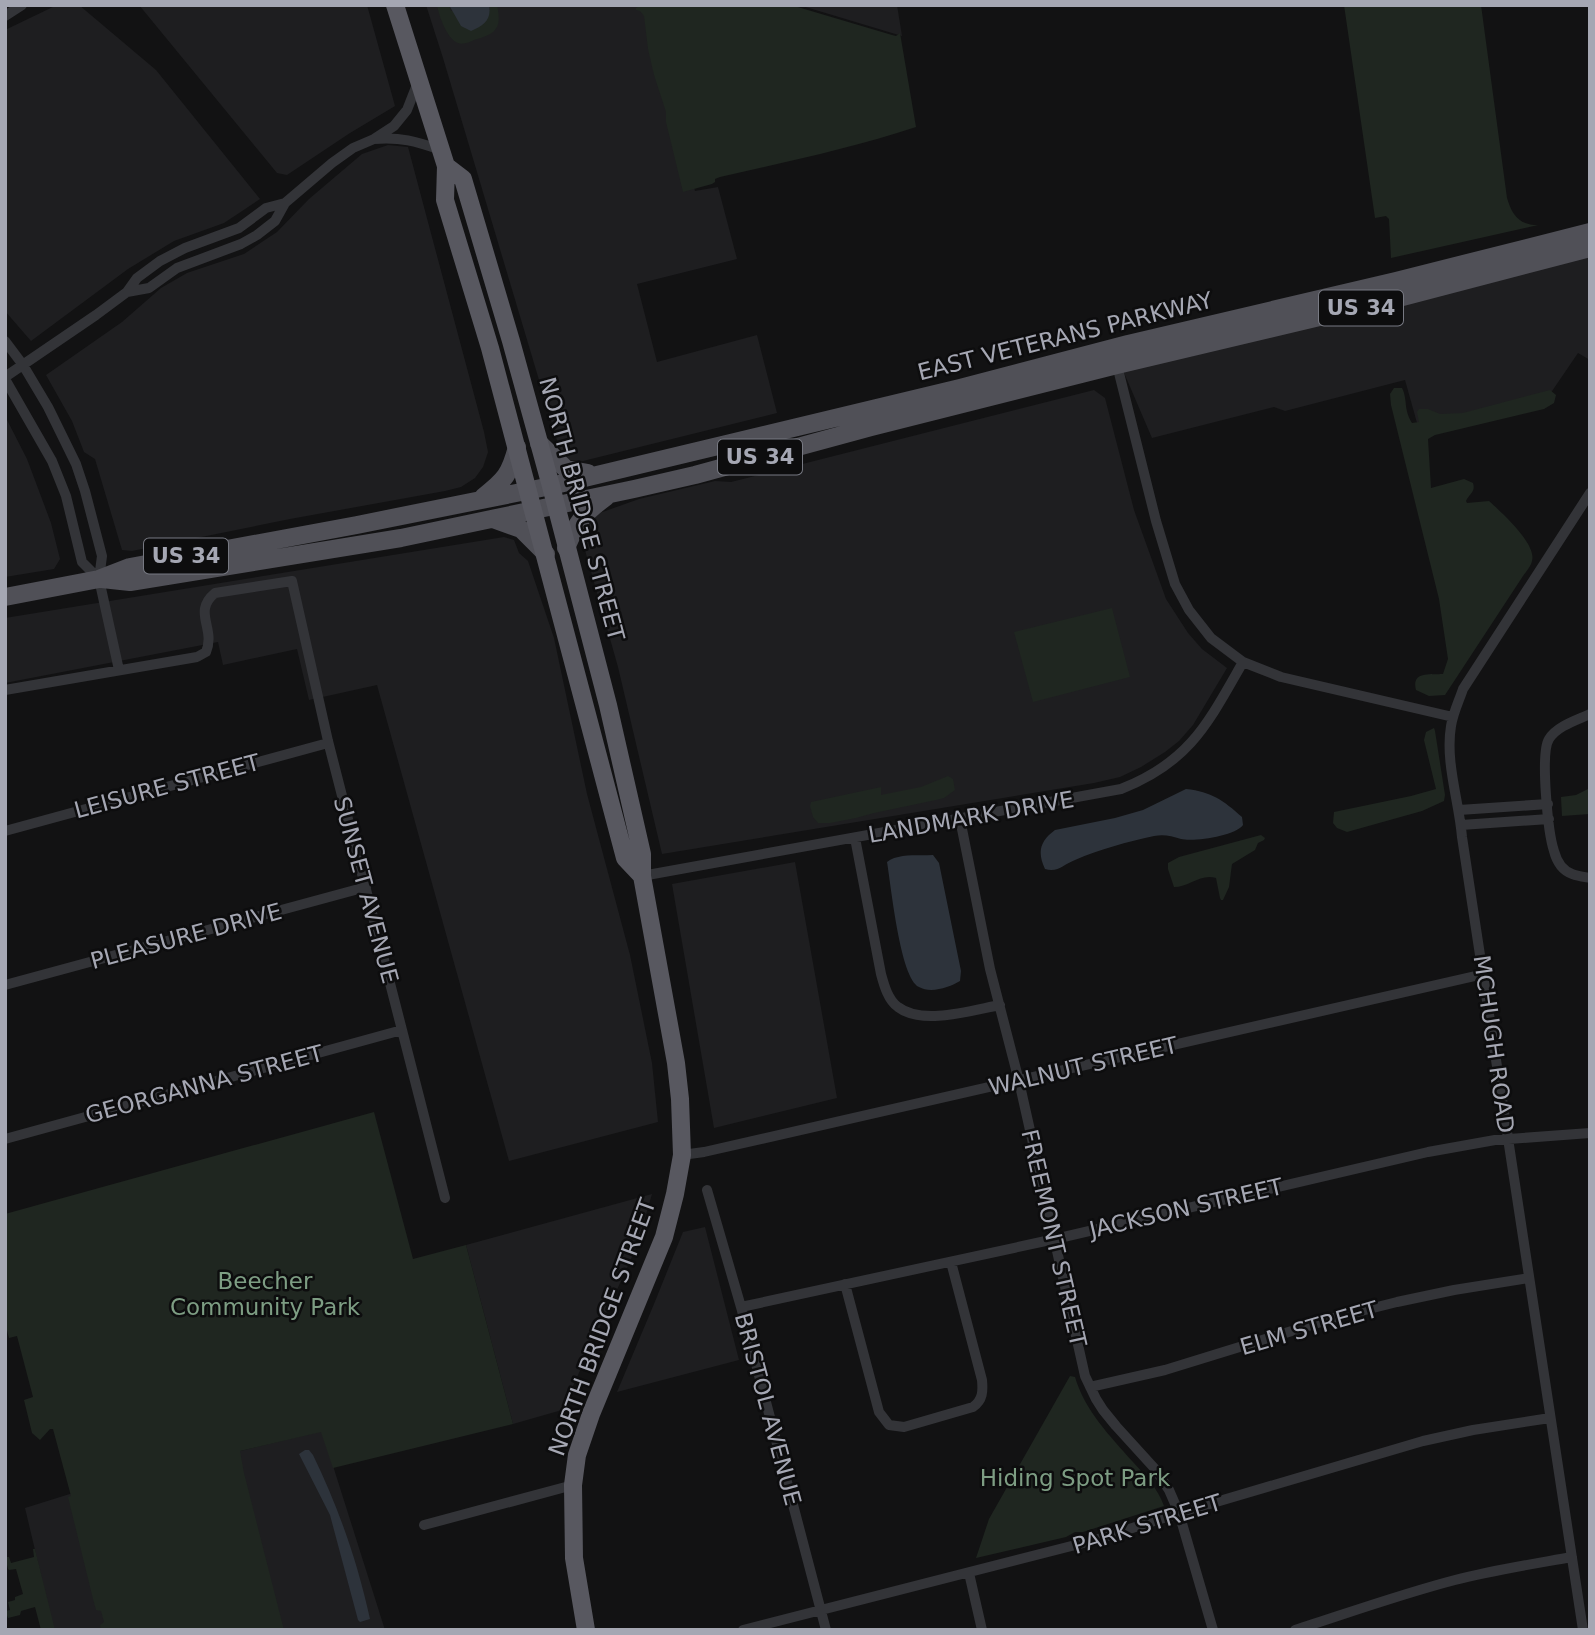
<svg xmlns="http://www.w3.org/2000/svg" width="1595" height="1635" viewBox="0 0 1595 1635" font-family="'DejaVu Sans',sans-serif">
<rect width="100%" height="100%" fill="#121213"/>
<!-- built -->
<path fill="#1e1e20" d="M57 5H79L156 70 260 199 224 223 174 241 128 269 31 341 5 311V30Z
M139 5H367L395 106 350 133 287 175 277 173Z
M426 5H646L695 191 718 187 737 259 637 284 657 362 757 335 777 413 583 461 568 460 559 447 443 58Z
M799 5H897L902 36Z
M388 145 408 147 484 432 488 452 483 467 475 478 461 487 445 491 290 519 132 551 122 550 95 459 84 452 72 421 46 375 122 322 161 288 187 273 244 254 277 232 309 199 362 154Z
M1590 251V360L1578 353 1548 397 1419 430 1405 380 1285 411 1274 407 1152 438 1122 368Z
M1094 390 1105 398 1134 510 1166 599 1188 633 1202 649 1227 668 1193 725 1179 741 1165 752 1141 767 1120 777 1094 783 662 854 618 667 581 536 597 514 639 499 715 481 731 482Z
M5 416 27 459 51 523 60 559 54 569 5 577Z
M504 537 514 540 519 553 528 561 554 638 587 794 630 955 652 1063 658 1122 509 1161 377 685 309 700 297 649 223 665 218 642 5 683V618Z
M795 862 837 1098 714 1128 672 884Z
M652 1194 636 1248 562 1410 513 1424 466 1245Z
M705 1227 739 1360 617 1392 654 1304 683 1232Z
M322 1431 385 1630H54L25 1508 217 1448 240 1451Z"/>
<!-- green -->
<path fill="#1f2620" d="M437 5H449L451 11 490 10 489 5H497C502 28 497 34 474 40 470 42 463 45 458 43 447 39 439 16 437 5Z
M641 5H791L892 35 896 36 900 33 916 127C852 148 786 162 720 177L715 179V182L712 184 683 192 666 122V112L654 75 648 49 644 16 640 11 636 10V8Z
M1344 5H1481L1507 198C1512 215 1519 225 1538 225L1391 258 1389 219 1386 216 1375 218Z
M1394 388H1402C1408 400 1403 408 1412 423L1419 422 1417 412 1419 409H1428L1440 414 1463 413 1550 390 1556 395 1554 403 1544 409 1435 435 1428 439 1431 488 1464 479 1473 483C1476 492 1469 494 1466 501L1467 503 1489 501C1501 512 1537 544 1532 561 1531 566 1526 572 1523 576L1445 695 1429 696 1416 690C1411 671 1430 675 1443 674L1448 659 1439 599 1391 405 1390 394Z
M1112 608 1130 677 1033 702 1014 632Z
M1434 728 1435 731 1445 795 1444 801 1422 811 1347 832 1337 828 1333 823 1334 812 1411 796 1436 789 1424 740 1426 732Z
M948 776 953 779 955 790 944 798 936 800 874 813 856 818 830 823H818L813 817 810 806 811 802 881 787V795L921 787Z
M1590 788V814L1562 816 1561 797 1576 795Z
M1261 835 1265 838 1264 840 1258 843 1255 850 1232 864 1229 887 1223 900H1221L1220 898 1216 878C1201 873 1189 887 1174 887L1168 869V863L1179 857Z
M374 1112 413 1259 466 1245 513 1424 333 1468 321 1432 240 1451 244 1473 284 1630H101L100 1625 104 1622 101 1611 96 1610 93 1599 68 1497 71 1496 53 1429H50L40 1440 32 1433 24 1400 33 1397 17 1336 9 1338 5 1323V1214Z
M1070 1376 1075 1377C1085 1411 1110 1436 1133 1462 1145 1475 1158 1489 1164 1506L1083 1532H1075L1066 1537 976 1558 989 1519Z
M33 1549H35L55 1630H41L35 1607 21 1611 20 1615 8 1618 5 1611 10 1610 8 1602 15 1600V1597L23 1594 16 1569 9 1570 8 1569 5 1557H9L11 1563 34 1557Z"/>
<!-- water -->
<path fill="#2d333b" d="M449 5H489C492 20 483 26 471 31L461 26Z
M1186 789C1212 792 1223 800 1242 817L1243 825C1235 836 1194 842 1181 839 1171 836 1164 834 1154 836 1127 842 1100 849 1075 860 1064 864 1058 873 1045 869 1037 852 1040 841 1055 830L1115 818 1143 810Z
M933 855 939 863 961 971 960 981C950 987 931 994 919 987 900 978 891 885 887 862 898 853 919 856 933 855Z
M305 1450H309L313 1455C339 1509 357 1560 370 1619L360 1622 358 1620 330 1515 299 1454Z"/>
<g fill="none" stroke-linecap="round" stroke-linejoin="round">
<!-- minor -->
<path stroke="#333438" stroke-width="10" d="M5 16 22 5
M374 139C401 137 415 141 441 150
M127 292 149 288 177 268 241 244 257 235 275 221 285 203 332 163 353 148 374 139 394 126 407 110 418 82
M5 341 23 365 48 407 76 464 85 491 102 556 99 579 119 670
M1116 361 1156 521 1175 584 1189 610 1211 638 1243 662 1281 677 1453 717
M5 377 96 315 127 292 137 278 160 261 185 248 239 228 266 208 285 203
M5 379 52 461 66 496 82 562 99 579
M5 690 197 657 206 652C216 628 192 612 215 593L292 581 328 741 445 1198
M1590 714C1577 720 1557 726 1549 739 1540 753 1548 833 1554 851 1555 855 1558 862 1561 866 1568 875 1579 876 1590 878
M1459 810 1548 804
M960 819 990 969 1019 1081 1085 1376 1096 1399 1103 1410 1116 1426 1156 1470 1169 1490 1179 1513 1213 1630
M1461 825 1549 819
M5 831 328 743
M855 838 881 974C884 985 888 1000 898 1007 922 1026 973 1010 1000 1005
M642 876 1121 789C1190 762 1208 723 1243 662
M5 985 366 887
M5 1139 402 1030
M682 1155 704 1152 1484 974
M707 1190 741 1307 826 1630
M845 1284 879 1412 889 1425 904 1427 973 1407C983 1400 983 1391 982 1380L951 1262
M741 1307 1055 1239 1428 1152 1495 1140 1590 1133
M1090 1387 1165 1370 1337 1317 1397 1302 1454 1290 1529 1278
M424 1525 573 1485
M969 1573 982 1630
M743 1630 1095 1540 1179 1513 1423 1441 1473 1430 1550 1418
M1295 1630C1348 1613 1401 1594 1455 1580 1494 1570 1533 1564 1572 1557
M1583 1630 1462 837C1459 801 1445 762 1451 726 1453 713 1459 701 1463 689L1590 493"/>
<!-- primary -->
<path stroke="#505057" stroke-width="18" d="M539 443 566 469 588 473
M483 497C505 480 510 474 517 447
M493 519 521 529 546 554
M566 548C578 520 582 515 606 497
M102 579 130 582 401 538 634 489 695 475 871 427 1117 365 1391 300 1590 248
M5 597 99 579 130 567 357 525 551 486 960 388 1128 344 1396 281 1590 232"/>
<!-- trunk -->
<path stroke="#585860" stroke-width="18" d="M395 5 446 166 445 200 490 348 625 858 642 876
M446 166 463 179 511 341 551 486 608 705 642 854V876L676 1063 680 1099 682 1155 675 1194 664 1237 591 1414 577 1455 573 1485 574 1558 586 1630"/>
</g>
<g text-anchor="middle" stroke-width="5" stroke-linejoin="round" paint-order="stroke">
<!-- shield labels -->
<g fill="#0d0d0e" stroke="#777982" stroke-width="2">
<rect x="1319" y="290.5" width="84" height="35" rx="5"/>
<rect x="718" y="439.5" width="84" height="35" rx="5"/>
<rect x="144" y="538.5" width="84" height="35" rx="5"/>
</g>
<g font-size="21" font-weight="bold" fill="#a5a7b3">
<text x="1361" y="315">US 34</text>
<text x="760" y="464">US 34</text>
<text x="186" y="563">US 34</text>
</g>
<!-- street labels -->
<g font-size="23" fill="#a5a7b3" stroke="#0d0d0e">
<text transform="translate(1065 336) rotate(-14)" y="8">EAST VETERANS PARKWAY</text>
<text transform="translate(582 509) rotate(75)" y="8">NORTH BRIDGE STREET</text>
<text transform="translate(167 786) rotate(-15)" y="8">LEISURE STREET</text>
<text transform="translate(971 817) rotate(-10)" y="8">LANDMARK DRIVE</text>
<text transform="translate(366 890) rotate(75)" y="8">SUNSET AVENUE</text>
<text transform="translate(186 936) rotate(-15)" y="8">PLEASURE DRIVE</text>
<text transform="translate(1494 1044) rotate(82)" y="8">MCHUGH ROAD</text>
<text transform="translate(1083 1066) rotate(-13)" y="8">WALNUT STREET</text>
<text transform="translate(204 1084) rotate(-15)" y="8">GEORGANNA STREET</text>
<text transform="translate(1186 1208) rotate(-13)" y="8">JACKSON STREET</text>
<text transform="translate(1054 1238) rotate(77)" y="8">FREEMONT STREET</text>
<text transform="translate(602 1327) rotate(-70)" y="8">NORTH BRIDGE STREET</text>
<text transform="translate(1309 1328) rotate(-16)" y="8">ELM STREET</text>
<text transform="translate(768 1409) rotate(75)" y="8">BRISTOL AVENUE</text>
<text transform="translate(1147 1524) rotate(-17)" y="8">PARK STREET</text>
</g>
<!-- park labels -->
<g font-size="23" fill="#7d9d83" stroke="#0d0d0e">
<text x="265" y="1289">Beecher<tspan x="265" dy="26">Community Park</tspan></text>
<text x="1075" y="1486">Hiding Spot Park</text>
</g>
</g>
<!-- border -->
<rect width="1595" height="1635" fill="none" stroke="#a5a7b3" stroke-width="14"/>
</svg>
